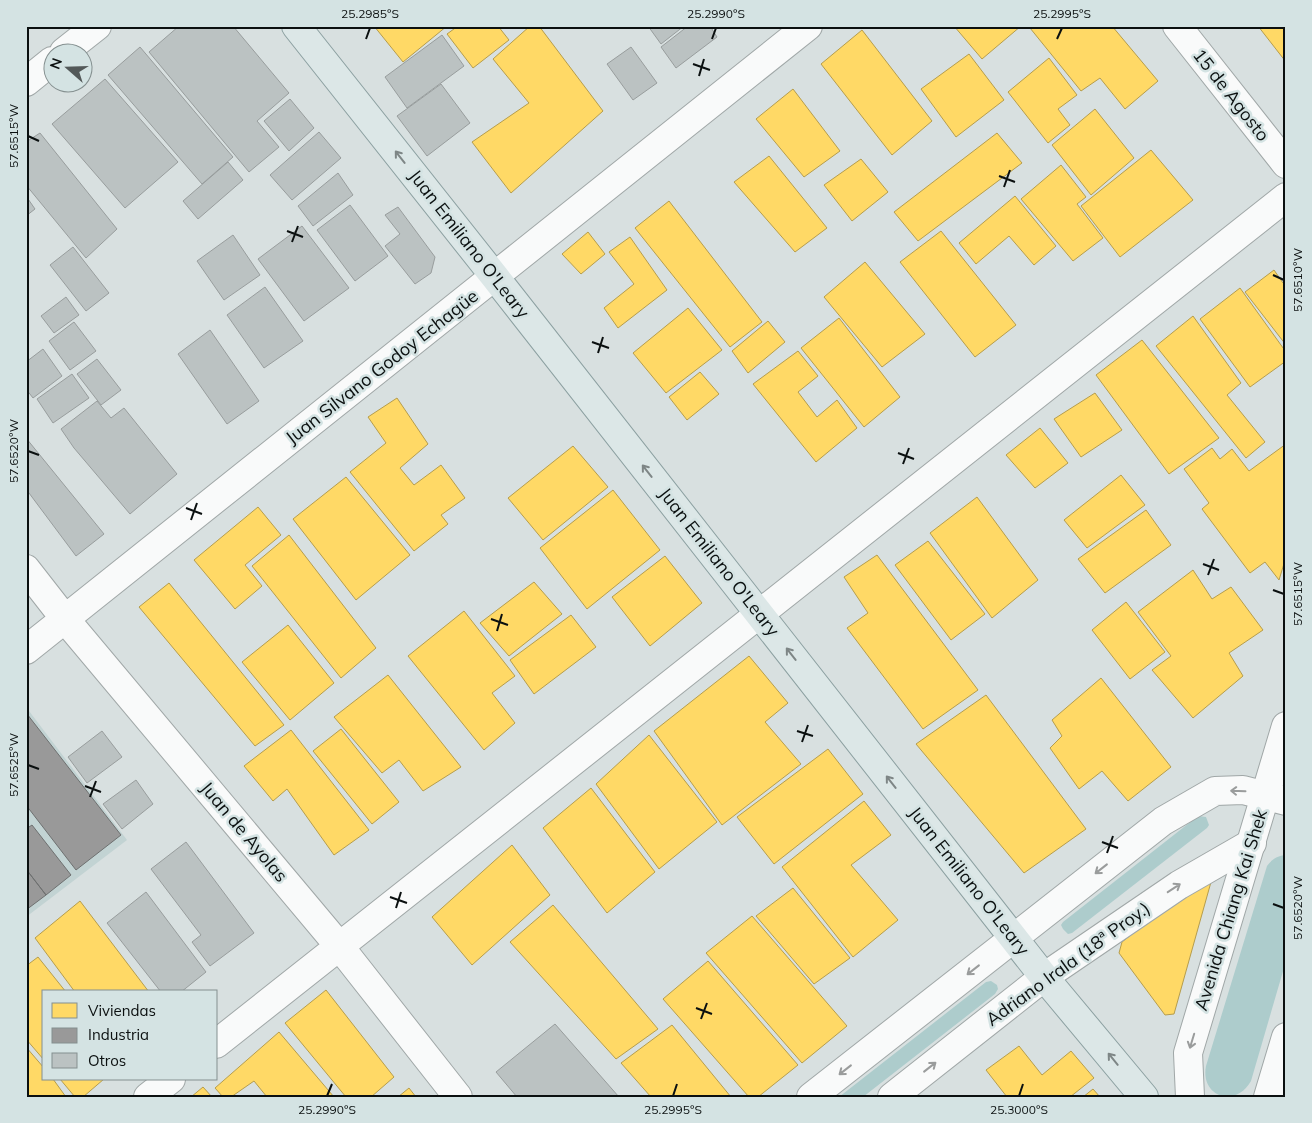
<svg xmlns="http://www.w3.org/2000/svg" width="1312" height="1123" viewBox="0 0 1312 1123" font-family="Mulish,sans-serif">
<rect width="100%" height="100%" fill="#d8e0e0"/>
<!-- built -->
<path fill="#c2d3d3" d="M26 707 127 840 26 917Z"/>
<!-- green -->
<path fill="#adcccc" d="M1198 816 1206 817 1209 825 1207 828 1072 933 1068 934 1063 929 1061 925 1063 922Z
M1286 855V961L1251 1081C1235 1109 1200 1096 1206 1066L1267 866C1272 859 1277 856 1286 855Z
M991 981 997 985 998 989 995 994 863 1097H839L986 982Z"/>
<!-- homes -->
<path fill="#ffd966" stroke="#b69d4c" d="M374 26H447L403 62Z
M458 26H498L509 40 473 68 447 34Z
M530 26H539L603 111 511 193 472 142 529 103 493 59Z
M954 26H1021L982 59Z
M1033 26H1112L1158 81 1125 109 1100 78 1081 91 1030 28Z
M1258 26H1286V62Z
M862 30 932 121 892 155 821 64Z
M969 54 1004 100 956 137 921 89Z
M1049 58 1077 95 1058 109 1070 125 1048 143 1008 92Z
M793 89 840 151 804 177 756 119Z
M1095 109 1134 158 1091 195 1052 145Z
M997 133 1022 163 918 241 894 212Z
M1151 150 1193 200 1120 257 1081 206Z
M769 156 827 228 795 252 734 182Z
M861 159 888 192 852 221 824 185Z
M1061 165 1086 197 1077 204 1103 238 1073 261 1021 199Z
M1015 196 1056 246 1034 265 1009 236 976 264 959 243Z
M669 201 762 322 730 347 635 228Z
M941 231 1016 325 975 357 900 262Z
M588 232 605 254 581 274 562 254Z
M630 237 667 290 618 328 604 308 634 284 609 252Z
M865 262 925 334 882 367 824 297Z
M1274 270 1283 283 1286 281V345L1245 292Z
M1240 288 1286 352V361L1250 387 1200 319Z
M688 308 722 350 666 393 633 353Z
M1193 316 1241 383 1227 395 1265 442 1246 458 1156 346Z
M839 318 900 397 864 427 801 348Z
M768 321 785 342 748 373 732 351Z
M1142 340 1219 438 1169 474 1096 375Z
M798 351 818 376 798 392 817 417 837 400 857 428 816 462 753 384Z
M700 372 719 394 687 420 669 397Z
M1095 393 1122 430 1081 457 1054 419Z
M397 398 428 444 400 468 414 485 441 465 465 498 441 515 448 524 414 551 350 472 386 443 368 417Z
M1040 428 1068 463 1035 488 1006 455Z
M1286 444V557L1279 580 1265 562 1250 573 1202 509 1209 503 1184 469 1212 448 1220 459 1232 449 1249 471Z
M573 446 608 487 543 540 508 498Z
M1121 475 1145 505 1087 548 1064 520Z
M346 477 410 555 356 600 293 519Z
M613 490 660 550 587 609 540 548Z
M977 497 1038 580 992 618 930 533Z
M258 507 281 535 245 565 262 586 235 609 194 560Z
M1146 510 1171 545 1105 593 1078 559Z
M289 535 376 648 341 678 252 566Z
M928 541 985 614 951 640 895 565Z
M877 555 978 690 923 729 847 628 868 613 844 577Z
M665 556 702 603 650 646 612 597Z
M1193 570 1212 599 1231 587 1263 630 1229 653 1243 676 1193 718 1152 670 1171 656 1138 612Z
M534 582 562 614 509 656 480 623Z
M169 583 284 725 255 746 139 607Z
M1126 602 1165 652 1130 679 1092 630Z
M464 611 515 676 492 693 515 723 484 750 408 656Z
M571 615 596 647 534 694 510 660Z
M288 625 334 683 290 720 242 662Z
M749 656 788 703 765 722 801 764 722 825 654 731Z
M388 675 461 767 423 791 399 760 382 773 334 717Z
M1101 678 1171 767 1128 801 1102 771 1079 789 1050 748 1062 736 1052 720Z
M986 695 1086 829 1024 873 916 744Z
M341 729 399 802 372 824 313 751Z
M291 730 369 830 334 855 287 789 273 801 244 766Z
M649 735 717 822 659 869 596 784Z
M828 749 863 794 774 864 737 817Z
M591 788 655 872 607 913 543 828Z
M864 801 891 835 851 865 898 920 853 957 782 867Z
M512 845 550 895 472 965 432 917Z
M1205 875 1211 882 1174 1014 1165 1015 1119 953 1122 942Z
M793 888 850 958 814 984 756 916Z
M80 901 149 992H75L35 938Z
M553 905 658 1029 616 1059 510 942Z
M752 916 847 1026 802 1063 706 953Z
M38 957 66 992H44V1060L26 1039V966Z
M708 961 798 1065 758 1097H749L663 999Z
M326 990 394 1077 371 1097H346L285 1023Z
M672 1025 731 1097H651L621 1063Z
M279 1032 334 1097H267L254 1081 231 1097H223L215 1088Z
M1019 1046 1042 1075 1071 1051 1094 1078 1070 1097H1007L986 1070Z
M26 1047 44 1068V1079H53L66 1097H26Z
M60 1079H104L83 1097H75Z
M203 1087 212 1097H191Z
M409 1088 416 1097H398Z
M1093 1089 1100 1097H1083Z"/>
<!-- industry -->
<path fill="#999" stroke="#6e7070" d="M27 714 121 835 76 870 26 805Z
M32 825 71 875 46 895 26 869V829Z
M26 869 46 895 26 910Z"/>
<!-- building -->
<path fill="#bbc2c2" stroke="#989d9d" d="M179 26H233L289 93 257 121 279 147 249 172 149 52Z
M648 26H684L661 44Z
M688 26H710L717 37 676 68 661 47Z
M442 35 464 66 407 108 385 77Z
M140 47 233 157 202 184 108 75Z
M631 47 657 83 633 100 607 64Z
M105 79 178 162 125 208 52 124Z
M441 84 470 123 427 156 397 116Z
M290 99 314 128 289 151 264 121Z
M319 132 341 158 292 200 270 175Z
M40 133 117 229 86 258 26 185V142Z
M228 162 243 180 198 219 183 201Z
M338 173 353 195 313 226 298 206Z
M26 196 35 209 26 216Z
M350 205 388 256 355 281 317 230Z
M398 207 435 257 431 273 415 284 385 246 400 234 385 215Z
M302 226 349 288 304 321 258 259Z
M233 235 260 275 224 300 197 261Z
M73 247 109 293 86 311 50 265Z
M265 287 303 341 264 368 227 315Z
M66 297 79 315 54 333 41 316Z
M74 322 96 351 70 370 49 341Z
M210 330 259 401 227 424 178 354Z
M43 349 62 376 33 398 26 389V362Z
M97 359 121 390 101 405 77 374Z
M72 374 89 398 53 423 37 399Z
M97 401 111 418 124 408 177 474 130 514 74 448 61 429Z
M26 438 104 534 76 556 26 489Z
M102 731 122 757 87 783 68 757Z
M136 780 153 804 122 829 103 804Z
M186 842 254 933 210 966 192 942 201 935 151 869Z
M146 892 206 972 181 992H161L107 923Z
M555 1024 619 1097H517L496 1072Z"/>
<g fill="none" stroke-linecap="round" stroke-linejoin="round">
<!-- minor casing -->
<g stroke="#a0a7a7" stroke-width="30">
<path id="minor" d="M1177 26 1286 164
M64 52 97 26
M26 82 52 61
M26 569 65 619 340 947 458 1097
M26 650 808 26
M216 1044 1286 197
M148 1097 171 1079
M811 1097 1163 821 1215 791 1243 790 1286 801
M892 1097 1044 977 1179 885 1252 843"/>
</g>
<!-- tertiary casing -->
<g stroke="#a0a7a7" stroke-width="30">
<path id="tertiary" d="M1190 1097 1188 1053 1286 726
M1268 1097 1286 1037"/>
</g>
<!-- primary casing -->
<g stroke="#8ca0a1" stroke-width="30">
<path id="primary" d="M296 26 495 277 1044 977 1144 1097"/>
</g>
<!-- minor -->
<use href="#minor" stroke="#f9fafa" stroke-width="28"/>
<!-- tertiary -->
<use href="#tertiary" stroke="#f9fafa" stroke-width="28"/>
<!-- primary -->
<use href="#primary" stroke="#dce7e7" stroke-width="28"/>
</g>
<!-- one-way arrows -->
<defs><path id="oneway-shaft" d="M-6 0H5M1.5-3L5.5 0L1.5 3" fill="none" stroke-width="1.6" stroke-linecap="round" stroke-linejoin="round" transform="scale(1.25)"/></defs>
<g stroke="#7e8686">
<use href="#oneway-shaft" transform="translate(400 157) rotate(-128)"/>
<use href="#oneway-shaft" transform="translate(647 471) rotate(-128)"/>
<use href="#oneway-shaft" transform="translate(791 654) rotate(-128)"/>
<use href="#oneway-shaft" transform="translate(891 782) rotate(-128)"/>
<use href="#oneway-shaft" transform="translate(1113 1059) rotate(-129)"/>
</g>
<g stroke="#9a9c9c">
<use href="#oneway-shaft" transform="translate(1238 791) rotate(-178)"/>
<use href="#oneway-shaft" transform="translate(1101 869) rotate(142)"/>
<use href="#oneway-shaft" transform="translate(1174 888) rotate(-33)"/>
<use href="#oneway-shaft" transform="translate(973 970) rotate(142)"/>
<use href="#oneway-shaft" transform="translate(1192 1041) rotate(107)"/>
<use href="#oneway-shaft" transform="translate(930 1067) rotate(-38)"/>
<use href="#oneway-shaft" transform="translate(845 1070) rotate(142)"/>
</g>
<!-- ticks -->
<path fill="none" stroke="#0b1010" stroke-width="2" d="M366 39 370 28M712 39 716 28M1057 39 1062 28M693 64 710 70M699 76 704 59M28 136 39 141M999 176 1015 182M1004 187 1010 170M287 231 303 237M292 242 298 226M1273 275 1284 280M592 342 609 348M598 353 603 337M28 451 39 455M898 453 914 459M903 464 909 448M186 508 202 514M191 520 197 503M1203 564 1219 570M1208 575 1214 559M1273 590 1284 594M491 619 508 625M497 631 502 614M797 731 813 736M802 742 808 725M28 765 39 769M85 786 101 792M90 797 96 781M1102 842 1118 848M1107 853 1113 836M390 897 407 903M1273 904 1284 908M396 908 401 892M696 1008 712 1014M701 1019 707 1003M327 1096 332 1084M673 1096 677 1084M1019 1096 1023 1084"/>
<g text-anchor="middle" stroke-width="5" stroke-linejoin="round" paint-order="stroke">
<!-- street labels -->
<g font-size="18" fill="#0b1010" stroke="#d4e3e3">
<text transform="translate(1231 95) rotate(52)" y="6">15 de Agosto</text>
<text transform="translate(469 244) rotate(52)" y="6">Juan Emiliano O'Leary</text>
<text transform="translate(382 367) rotate(-38)" y="6">Juan Silvano Godoy Echagüe</text>
<text transform="translate(719 562) rotate(52)" y="6">Juan Emiliano O'Leary</text>
<text transform="translate(244 832) rotate(50)" y="6">Juan de Ayolas</text>
<text transform="translate(969 881) rotate(52)" y="6">Juan Emiliano O'Leary</text>
<text transform="translate(1231 910) rotate(-73)" y="6">Avenida Chiang Kai Shek</text>
<text transform="translate(1068 964) rotate(-36)" y="6">Adriano Irala (18ª Proy.)</text>
</g>
</g>
<!-- border -->
<rect width="1312" height="1123" fill="none" stroke="#d4e3e3" stroke-width="55"/>
<!-- legend -->
<rect x="42" y="990" width="175" height="90" fill="#d4e3e3" stroke="#848f8f"/>
<rect x="52" y="1003" width="25" height="15" fill="#ffd966" stroke="#848f8f"/>
<text x="88" y="1016" font-size="15" fill="#0b1010">Viviendas</text>
<rect x="52" y="1028" width="25" height="15" fill="#999999" stroke="#848f8f"/>
<text x="88" y="1040" font-size="15" fill="#0b1010">Industria</text>
<rect x="52" y="1053" width="25" height="15" fill="#bbc2c2" stroke="#848f8f"/>
<text x="88" y="1066" font-size="15" fill="#0b1010">Otros</text>
<!-- north arrow -->
<g transform="translate(68 68) rotate(290)"><circle r="24" fill="#d4e3e3" stroke="#848f8f"/>
<path d="M0-4L9 19L0 12L-9 19Z" fill="#535959"/>
<text y="-8" font-size="14" font-weight="bold" text-anchor="middle" fill="#0b1010">N</text>
</g>
<rect x="28" y="28" width="1256" height="1068" fill="none" stroke="#0b1010" stroke-width="2"/>
<g font-size="12" text-anchor="middle" fill="#0b1010">
<text x="370" y="18">25.2985°S</text>
<text x="716" y="18">25.2990°S</text>
<text x="1062" y="18">25.2995°S</text>
<text transform="translate(14 136) rotate(-90)" y="4">57.6515°W</text>
<text transform="translate(1298 280) rotate(-90)" y="4">57.6510°W</text>
<text transform="translate(14 451) rotate(-90)" y="4">57.6520°W</text>
<text transform="translate(1298 594) rotate(-90)" y="4">57.6515°W</text>
<text transform="translate(14 765) rotate(-90)" y="4">57.6525°W</text>
<text transform="translate(1298 908) rotate(-90)" y="4">57.6520°W</text>
<text x="327" y="1114">25.2990°S</text>
<text x="673" y="1114">25.2995°S</text>
<text x="1019" y="1114">25.3000°S</text>
</g>
</svg>
